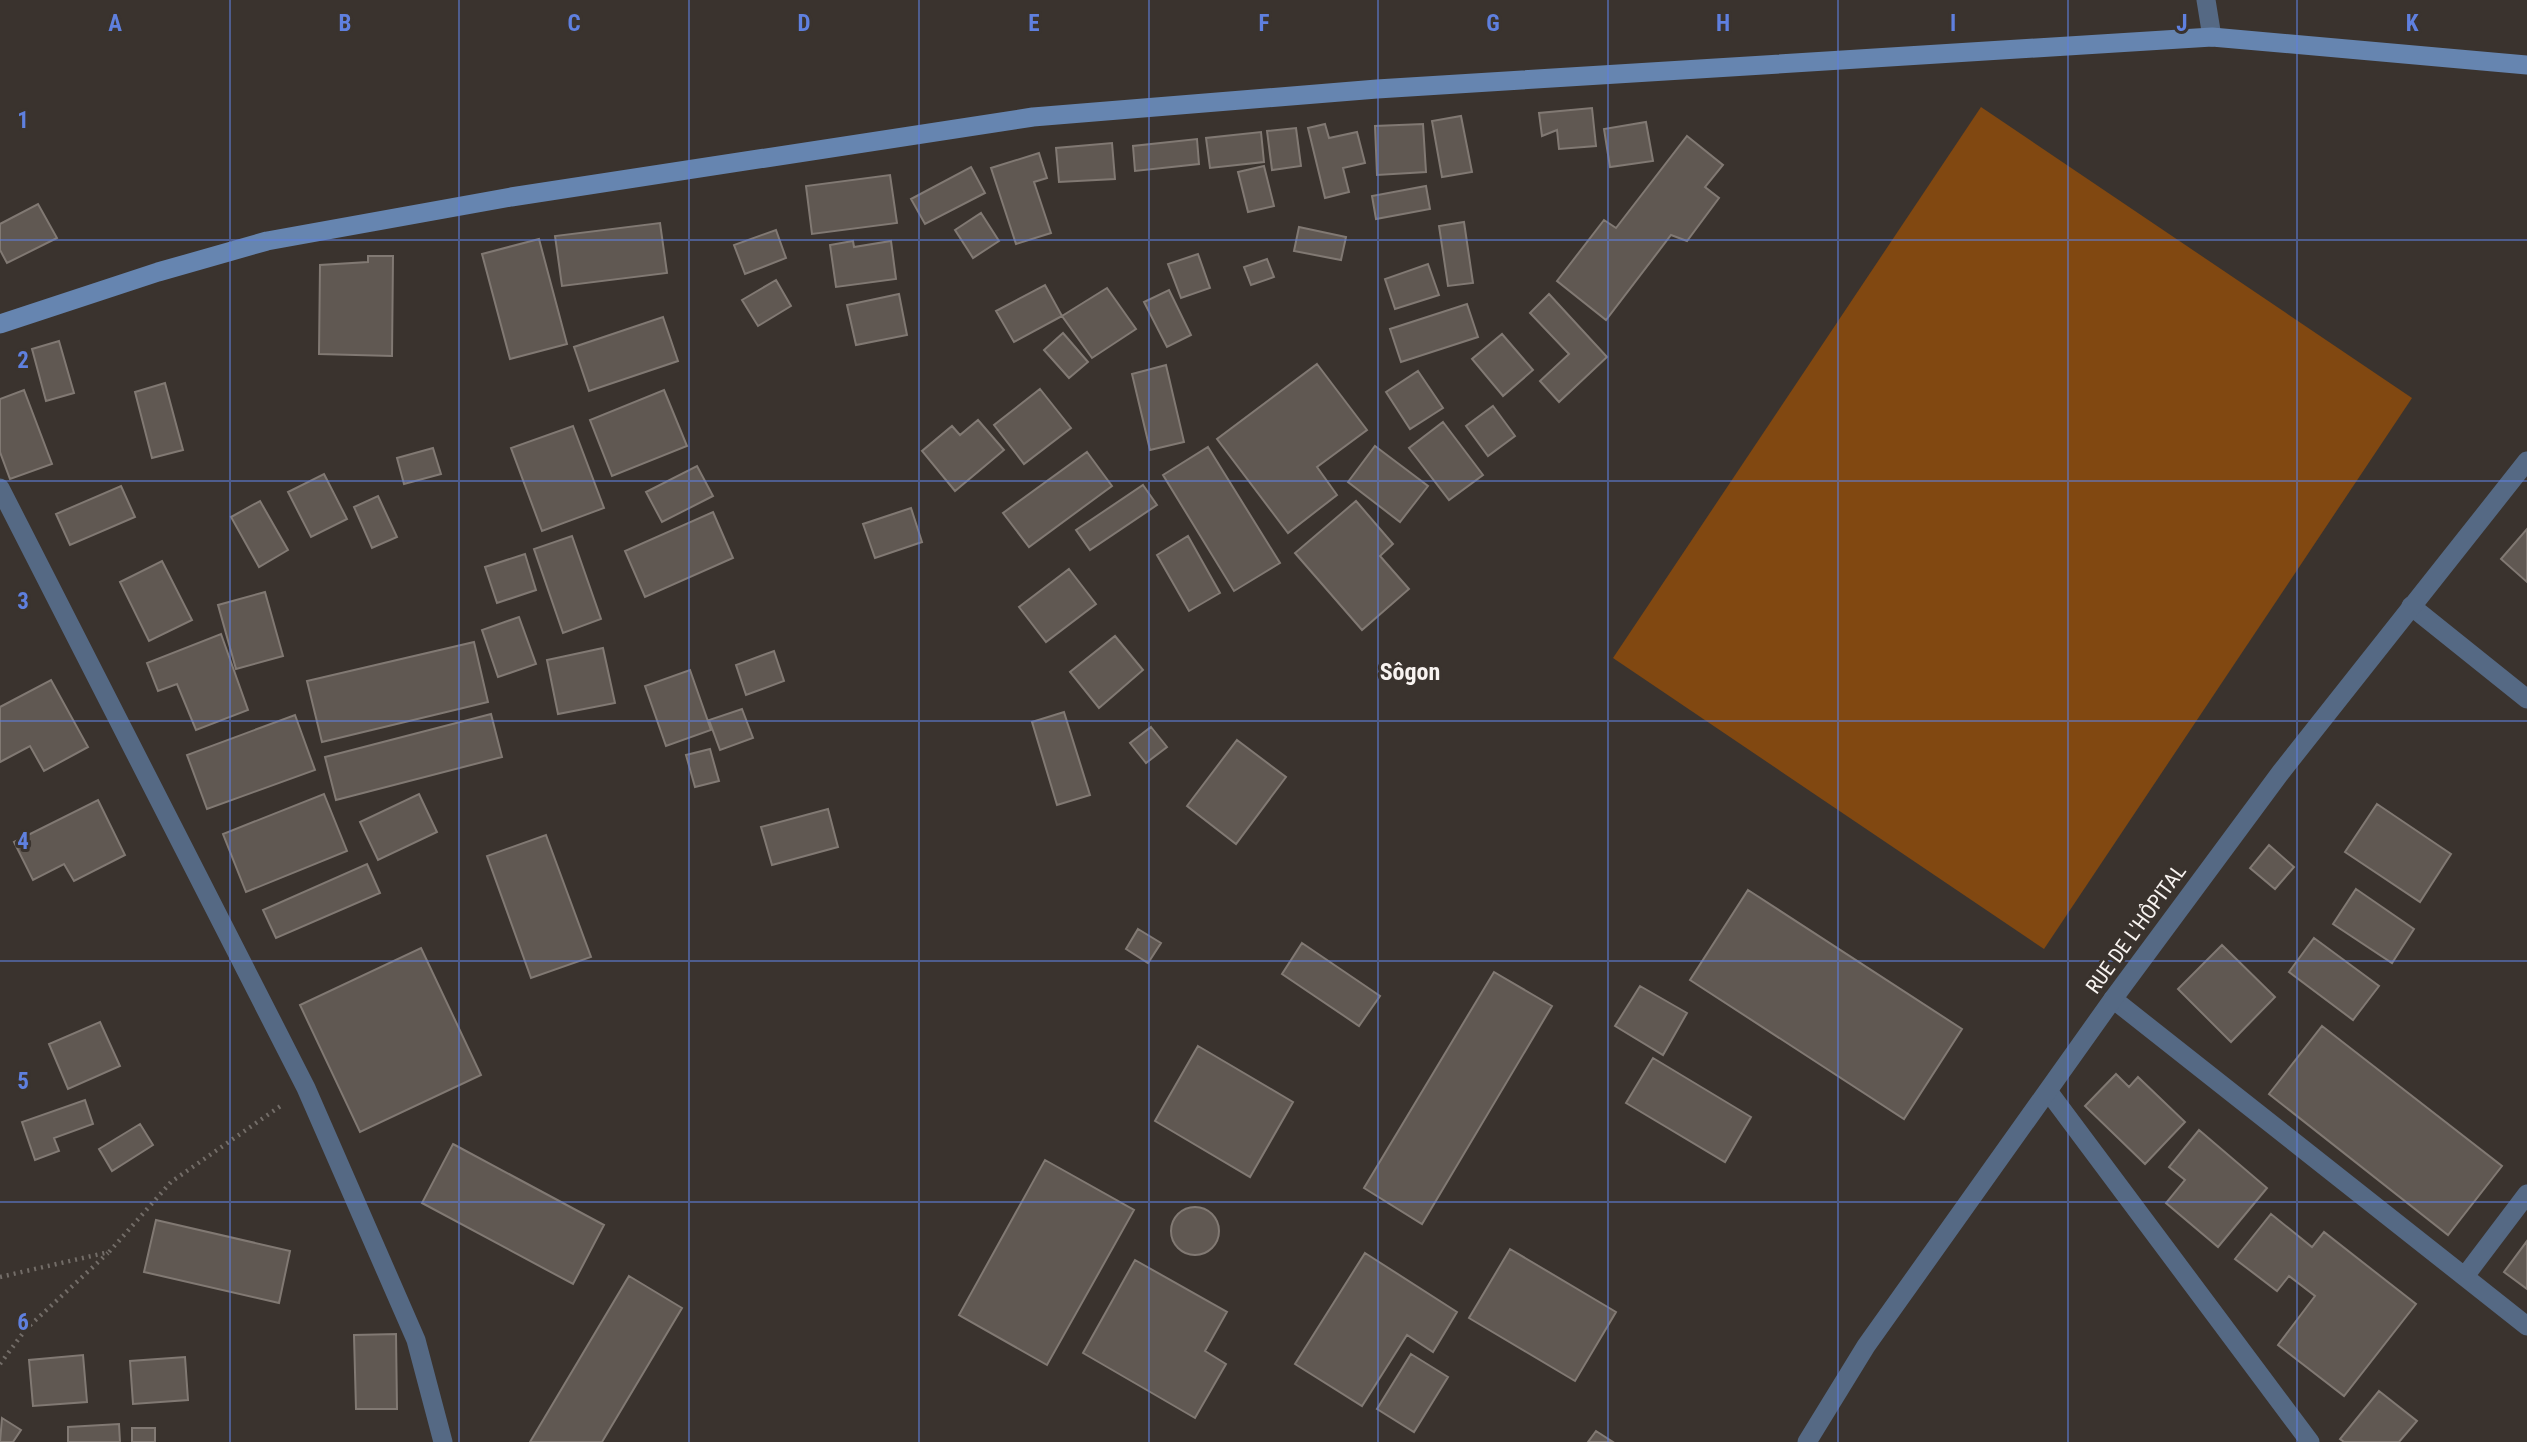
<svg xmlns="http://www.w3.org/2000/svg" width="2527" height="1442" viewBox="0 0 2527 1442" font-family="'Roboto Condensed',sans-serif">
<rect width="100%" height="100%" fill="#3a332e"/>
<!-- green -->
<path fill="#814811" d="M1981 107 2412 398 2044 949 1613 658Z"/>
<!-- building -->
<path fill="#605852" stroke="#817973" stroke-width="2" d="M1592 108 1596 146 1559 149 1557 130 1542 136 1539 113Z
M1461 116 1472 172 1442 177 1432 121Z
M1646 122 1653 161 1610 167 1604 129Z
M1325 124 1329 138 1357 132 1365 163 1343 168 1349 192 1325 198 1308 128Z
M1423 124 1426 172 1377 175 1375 126Z
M1296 128 1301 166 1272 170 1267 131Z
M1261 132 1264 162 1210 168 1206 138Z
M1687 136 1723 165 1705 187 1719 198 1687 241 1671 235 1606 320 1557 281 1604 220 1616 228Z
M1197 139 1199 164 1135 171 1133 146Z
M1112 143 1115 179 1059 182 1056 148Z
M1039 153 1047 178 1034 182 1051 233 1016 244 991 168Z
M1264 166 1274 206 1248 212 1238 172Z
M971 167 985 193 925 224 911 199Z
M890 175 897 223 812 234 806 186Z
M1426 186 1430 209 1376 219 1372 196Z
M38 204 57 238 7 263 0 250V224Z
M981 213 999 241 973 258 955 230Z
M1464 222 1473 283 1448 286 1439 226Z
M660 223 667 273 562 286 555 236Z
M1299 227 1346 237 1341 260 1294 251Z
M776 230 786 258 745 274 734 245Z
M539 239 567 344 510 359 482 254Z
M853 241 854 247 891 241 896 279 836 287 830 245Z
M1198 254 1210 288 1181 298 1168 264Z
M368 256H393L392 356 319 354 320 265 368 262Z
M1267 259 1274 277 1251 285 1244 267Z
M1428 264 1439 295 1395 309 1385 279Z
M776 280 791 306 758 326 742 300Z
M1045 285 1062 316 1014 342 996 311Z
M1107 288 1136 329 1092 358 1062 316Z
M1169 290 1191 335 1167 347 1144 302Z
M899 294 907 335 856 345 847 305Z
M1549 294 1607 357 1559 402 1540 381 1569 354 1530 313Z
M1467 304 1478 337 1401 362 1390 329Z
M663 317 678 361 589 391 574 347Z
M1063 333 1088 362 1069 378 1044 350Z
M1502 334 1533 370 1503 396 1472 359Z
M59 341 74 393 46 401 32 349Z
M1317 364 1367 430 1317 467 1337 495 1288 533 1217 439Z
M1166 365 1184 442 1150 450 1132 374Z
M1418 371 1443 408 1410 429 1386 392Z
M165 383 183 450 152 458 135 392Z
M1040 389 1071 428 1024 464 994 425Z
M24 390 52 464 10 479 0 452V399Z
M664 390 687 446 612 476 590 420Z
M1493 406 1515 436 1488 456 1466 426Z
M978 420 1004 450 955 491 922 451 952 426 960 435Z
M1443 422 1483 475 1449 500 1409 448Z
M573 426 604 508 542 531 511 448Z
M1375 446 1428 486 1400 522 1348 482Z
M1208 447 1280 563 1234 591 1163 475Z
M433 448 441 474 404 484 397 458Z
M1087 452 1112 486 1029 547 1003 513Z
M697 466 713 496 662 522 646 492Z
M324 474 347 519 311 537 288 492Z
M1143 485 1157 505 1090 550 1076 530Z
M121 486 135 517 70 545 56 514Z
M378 496 397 537 372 548 354 507Z
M260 501 288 550 259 567 231 517Z
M1356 501 1393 544 1380 556 1409 589 1362 630 1295 553Z
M911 508 922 542 875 558 863 524Z
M713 512 733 558 645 597 625 551Z
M2527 529V582L2501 559Z
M572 536 601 619 563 633 534 549Z
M1188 536 1220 593 1189 611 1157 555Z
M525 554 536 590 497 603 485 567Z
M162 561 192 620 149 641 120 582Z
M1069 569 1096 604 1046 642 1019 607Z
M265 592 283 656 236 669 218 605Z
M519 617 536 664 498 677 482 630Z
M221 634 248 710 196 730 177 684 158 691 147 663Z
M1115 636 1143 670 1099 708 1070 672Z
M474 642 488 702 322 742 307 681Z
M603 648 615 703 558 714 547 660Z
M774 651 784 681 746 695 736 665Z
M690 670 711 730 666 746 645 686Z
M51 680 88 747 44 771 30 746 0 762V707Z
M742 709 753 738 720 750 709 720Z
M1064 712 1090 795 1057 805 1032 722Z
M491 714 502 757 336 800 325 757Z
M295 715 315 770 207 809 187 755Z
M1151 727 1167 747 1146 763 1130 743Z
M1237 740 1286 777 1236 844 1187 806Z
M710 749 719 781 695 787 686 755Z
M324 794 347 851 246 892 223 834Z
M419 794 437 832 378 860 360 822Z
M98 800 125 855 74 881 64 864 33 880 14 842Z
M2377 804 2451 854 2420 902 2345 852Z
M828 809 838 847 772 865 761 827Z
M546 835 591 957 531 978 487 856Z
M2269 845 2294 867 2275 889 2250 868Z
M367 864 380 893 276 938 263 910Z
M2356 889 2414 929 2392 963 2333 924Z
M1748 890 1962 1029 1904 1119 1690 980Z
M1138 929 1161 943 1148 963 1126 949Z
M2314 938 2379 986 2353 1020 2289 972Z
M1302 943 1380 996 1359 1026 1282 974Z
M2222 945 2275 997 2231 1042 2178 989Z
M421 948 481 1075 360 1132 300 1005Z
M1494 972 1552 1006 1422 1224 1364 1188Z
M1640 986 1687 1013 1663 1055 1615 1026Z
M100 1022 120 1066 68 1089 49 1044Z
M2322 1026 2502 1166 2448 1235 2269 1094Z
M1198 1046 1293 1102 1250 1177 1155 1121Z
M1653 1058 1751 1117 1725 1162 1626 1103Z
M2116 1074 2129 1087 2138 1077 2185 1122 2145 1164 2085 1106Z
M85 1100 93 1124 54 1138 59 1151 35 1160 22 1122Z
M140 1124 153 1145 112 1171 99 1149Z
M2199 1130 2267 1188 2218 1247 2166 1203 2185 1180 2169 1167Z
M453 1144 604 1225 573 1284 422 1203Z
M1045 1160 1134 1210 1047 1365 959 1315Z
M1171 1231a24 24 0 1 1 48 0a24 24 0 1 1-48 0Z
M2271 1214 2312 1247 2324 1232 2416 1304 2344 1396 2278 1345 2315 1296 2289 1276 2277 1291 2235 1259Z
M156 1220 290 1251 279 1303 144 1272Z
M2527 1241V1289L2504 1272Z
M1510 1249 1616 1312 1575 1381 1469 1318Z
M1365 1253 1457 1312 1433 1352 1407 1335 1362 1406 1295 1364Z
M1135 1260 1227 1312 1205 1351 1226 1364 1195 1418 1083 1353Z
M629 1276 682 1308 602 1442H530Z
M396 1334 397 1409H356L354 1335Z
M1411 1354 1448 1377 1414 1432 1377 1409Z
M83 1355 87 1402 33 1406 29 1360Z
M185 1357 188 1400 133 1404 130 1361Z
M2379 1391 2417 1421 2399 1442H2344L2340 1439Z
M2 1418 21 1430 13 1442H0Z
M119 1424 120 1442H68V1427Z
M132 1428H155V1442H132Z
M1596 1431 1613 1442H1588Z"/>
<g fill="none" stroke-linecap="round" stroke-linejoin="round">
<!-- path -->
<path stroke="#736d68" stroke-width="4.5" stroke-dasharray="2 5" stroke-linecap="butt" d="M0 1277 109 1252 171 1182 282 1105
M0 1364 26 1329 108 1253"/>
<!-- service -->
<path stroke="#556984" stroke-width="19" d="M2411 606 2527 699
M2113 999 2527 1326
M2465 1276 2527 1194"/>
<!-- minor -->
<path stroke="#556984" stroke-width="19" d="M2206 0 2212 37
M0 488 306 1088 416 1340 443 1442
M2048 1091 2310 1442"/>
<!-- tertiary -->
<path stroke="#556984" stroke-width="19" d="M1807 1442 1866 1346 2113 999 2281 772 2527 461"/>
<!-- secondary -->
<path stroke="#6685b0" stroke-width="19" d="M0 324 158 272 267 241 511 197 1033 117 1377 89 2212 37 2527 65"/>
</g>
<!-- grid -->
<path fill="none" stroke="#5f80df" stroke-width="2" stroke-opacity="0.55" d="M230 0V1442M459 0V1442M689 0V1442M919 0V1442M1149 0V1442M1378 0V1442M1608 0V1442M1838 0V1442M2068 0V1442M2297 0V1442M0 240H2527M0 481H2527M0 721H2527M0 961H2527M0 1202H2527"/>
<g text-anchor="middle" stroke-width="6" stroke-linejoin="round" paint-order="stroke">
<!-- street labels -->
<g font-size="21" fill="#f8f3f0" stroke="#3a332e">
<text transform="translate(2136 929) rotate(-54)" y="7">RUE DE L'HÔPITAL</text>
</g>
<!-- quarter labels -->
<g font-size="24" font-weight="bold" fill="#f8f3f0" stroke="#3a332e">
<text x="1410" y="680">Sôgon</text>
</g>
</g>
<g font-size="23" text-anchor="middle" font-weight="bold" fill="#5f80df" stroke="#3a332e" stroke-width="6" stroke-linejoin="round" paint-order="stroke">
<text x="115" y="31">A</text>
<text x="345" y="31">B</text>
<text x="574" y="31">C</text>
<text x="804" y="31">D</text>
<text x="1034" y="31">E</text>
<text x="1264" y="31">F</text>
<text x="1493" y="31">G</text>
<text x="1723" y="31">H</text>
<text x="1953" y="31">I</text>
<text x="2182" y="31">J</text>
<text x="2412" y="31">K</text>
<text x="23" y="128">1</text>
<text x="23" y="368">2</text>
<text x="23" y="609">3</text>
<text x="23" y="849">4</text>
<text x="23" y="1089">5</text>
<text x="23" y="1330">6</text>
</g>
</svg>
